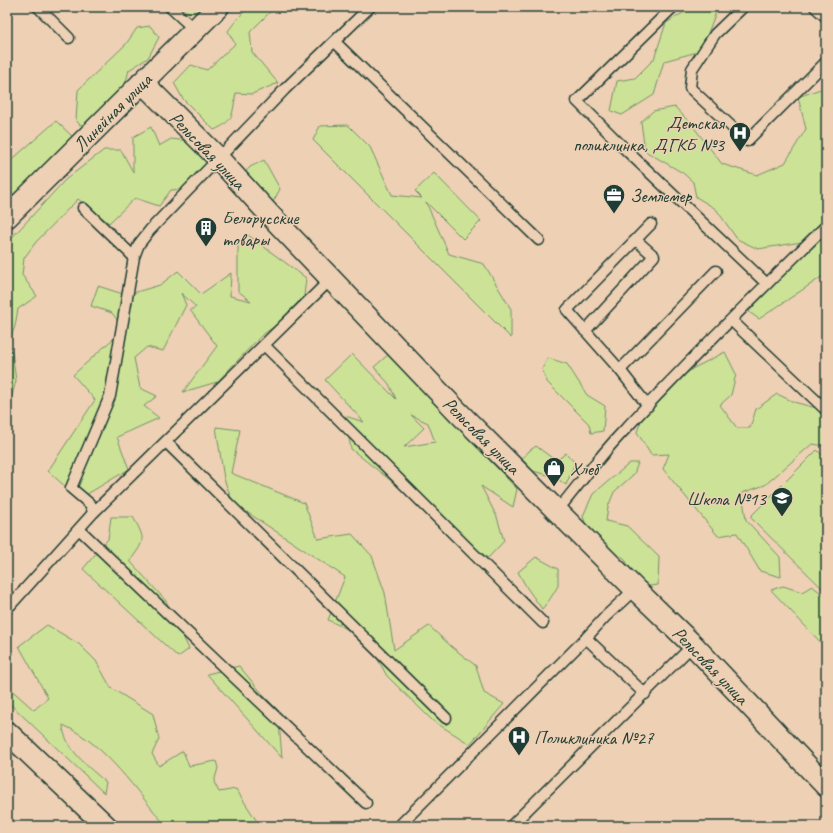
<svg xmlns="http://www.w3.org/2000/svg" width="833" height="833" viewBox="0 0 833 833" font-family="Caveat,sans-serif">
<rect width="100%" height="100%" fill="#eed0b4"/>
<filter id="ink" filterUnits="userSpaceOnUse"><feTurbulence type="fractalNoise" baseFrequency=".025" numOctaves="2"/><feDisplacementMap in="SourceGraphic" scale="8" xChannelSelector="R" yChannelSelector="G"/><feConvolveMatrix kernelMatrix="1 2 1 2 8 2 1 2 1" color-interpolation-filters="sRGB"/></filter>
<g filter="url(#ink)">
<!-- green -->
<path fill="#cbe297" stroke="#759066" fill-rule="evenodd" d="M180 7H204C196 15 188 14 180 7Z
M249 7H275L250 32 252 52 278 83 252 94 236 93C232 113 235 121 214 130L183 99 174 83 191 65 207 70 235 44 228 31 238 18Z
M693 7H718L701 51 664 61 654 95 622 115 611 111 617 81 635 78 654 59 666 23Z
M150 26 159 37 148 58 129 70 124 90 94 122 80 125 76 120 78 90 126 44 137 28Z
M826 87V274L759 319 749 312 802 242 758 249 737 239 716 209 696 197 693 182 683 173 645 151 641 122 653 111 675 107 692 125 722 164 757 175 785 163 806 129 798 97Z
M56 121 74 138 7 204V164Z
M348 125 370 147 392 195 422 198 415 191 434 173 481 221 463 239 426 202 449 254 484 264 511 309V338L313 140 320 126Z
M151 127 159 146 171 139 187 141 213 165 187 189 171 190 159 206 135 198 109 223 78 199 36 242 24 258 22 275 37 296 18 309 15 326 8 346 12 352 16 381 9 406 7 407V243L65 180 104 150H121L133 172V137Z
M264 160 280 189 273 202 265 207 244 174 250 167Z
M248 235 306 278 304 296 276 325 261 336 217 382 183 392 217 346 190 310 196 307 181 293 186 305 163 351 147 347 134 358 140 388 157 396 144 406 159 418 117 437 129 469 79 499 48 471 95 400 73 375 114 338 125 330 112 313 91 306 98 286 126 295 160 285 178 271 201 294 231 273 230 296 251 301 238 291V243Z
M725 352 736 374 731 395 720 405 737 428H750L756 409 777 394 794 402 816 408 826 418V446L812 444 765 485 742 493 746 520 780 557 781 577 760 571 737 533 718 536 663 469 669 454 651 455 637 432 642 418 657 400 676 382 692 369Z
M352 354 396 399 389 384 374 367 389 354 517 489 513 507 481 486 497 517 504 541 488 558 351 449 345 416 364 422 325 380ZM411 415 428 423 435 442 404 447 424 428Z
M548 358 567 364 587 395 605 406 603 431 591 433 589 424 547 382 542 369Z
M216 427 240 430 231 473 304 503 318 539 352 534 372 556 385 593 394 650 429 626 452 647 476 666 484 693 504 704 470 744 433 721 387 676 366 638 328 620 345 577 233 503 224 479Z
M536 446 556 461 566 453 575 463 566 485 555 477 533 471 522 459 529 451Z
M817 450 826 459V592L750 517Z
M630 463H638L634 474 614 492 608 507 606 521 627 526 659 557 658 585 641 587 624 558 608 551 588 533 583 516 593 494Z
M111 517H133C146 540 145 540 130 561L166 601 189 649 178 657 83 569 108 539Z
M536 557 558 569V586L550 599 542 609 527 588 518 572Z
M783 586 802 592 812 586 825 596 826 595V648L771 590Z
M47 625 79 644 96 661 111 688 153 714 159 739 152 754 159 766 183 751 189 766 216 761 218 768 214 782 219 792 236 789 258 823 256 826H166C136 791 106 744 63 725 63 747 90 769 106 782L104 793 7 701V686L34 710 48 698 19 646Z
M239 666 265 697 278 710 282 758 207 674Z"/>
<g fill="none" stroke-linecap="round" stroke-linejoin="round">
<!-- lane casing -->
<g stroke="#1f3d34" stroke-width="13">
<path id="lane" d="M38 7 69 38
M170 7 195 30
M673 7 577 101 626 150 767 284
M743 7 715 34 692 69 690 88 747 141 826 62
M815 7 826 17
M335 42 539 240
M83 208 134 257
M731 320 826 410
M585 331 654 256 636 240
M264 345 543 623
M620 370 716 271
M648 406 620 370 567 310 651 224
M166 442 446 718
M557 511C577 487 596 461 617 438 684 365 755 295 826 226
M93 513 91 505 71 488 110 396 134 257 139 244 150 230 285 89 370 7
M79 529 366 803
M7 609 93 513 331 279
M586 638 645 694
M399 826 586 638 606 616 635 589
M511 826 693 645"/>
</g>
<!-- street casing -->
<g stroke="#1f3d34" stroke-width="24">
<path id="street" d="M142 82 218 158 270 215 458 412 635 589 693 645 826 786
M7 217 218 7
M7 732 106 826"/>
</g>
<!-- lane -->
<use href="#lane" stroke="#eed0b4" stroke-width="10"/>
<!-- street -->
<use href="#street" stroke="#eed0b4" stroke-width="21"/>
</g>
</g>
<!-- icons -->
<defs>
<g id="hospital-pin" transform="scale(1.15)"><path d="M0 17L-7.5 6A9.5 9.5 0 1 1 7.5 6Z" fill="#1f3d34" stroke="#eed0b4"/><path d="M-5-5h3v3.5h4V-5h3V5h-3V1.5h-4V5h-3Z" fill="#fff"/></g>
<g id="office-pin" transform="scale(1.15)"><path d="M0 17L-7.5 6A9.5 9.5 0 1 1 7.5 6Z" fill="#1f3d34" stroke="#eed0b4"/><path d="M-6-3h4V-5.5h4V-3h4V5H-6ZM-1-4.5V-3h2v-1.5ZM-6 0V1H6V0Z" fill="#fff"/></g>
<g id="building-pin" transform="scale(1.15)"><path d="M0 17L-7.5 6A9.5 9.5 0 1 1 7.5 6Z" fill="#1f3d34" stroke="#eed0b4"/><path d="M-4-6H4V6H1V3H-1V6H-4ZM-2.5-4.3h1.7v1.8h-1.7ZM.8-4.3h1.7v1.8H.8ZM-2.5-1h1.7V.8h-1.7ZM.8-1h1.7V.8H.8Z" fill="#fff"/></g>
<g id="shop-pin" transform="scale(1.15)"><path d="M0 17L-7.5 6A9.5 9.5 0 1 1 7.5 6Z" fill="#1f3d34" stroke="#eed0b4"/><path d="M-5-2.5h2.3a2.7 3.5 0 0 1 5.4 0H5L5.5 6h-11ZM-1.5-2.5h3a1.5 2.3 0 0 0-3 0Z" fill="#fff"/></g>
<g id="school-pin" transform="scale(1.15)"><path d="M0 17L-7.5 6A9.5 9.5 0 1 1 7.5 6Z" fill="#1f3d34" stroke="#eed0b4"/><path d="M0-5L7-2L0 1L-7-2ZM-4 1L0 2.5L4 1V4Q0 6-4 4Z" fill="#fff"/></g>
</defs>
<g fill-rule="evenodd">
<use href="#hospital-pin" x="740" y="133"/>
<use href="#office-pin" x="614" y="195"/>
<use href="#building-pin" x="206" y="228"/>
<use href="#shop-pin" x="554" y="468"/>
<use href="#school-pin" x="782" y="498"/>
<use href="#hospital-pin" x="519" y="737"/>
</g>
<g text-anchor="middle" stroke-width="3" stroke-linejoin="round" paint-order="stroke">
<!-- street labels -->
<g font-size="19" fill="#1f3d34" stroke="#eed0b4">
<text transform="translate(112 112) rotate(-45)" y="7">Линейная улица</text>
<text transform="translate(208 150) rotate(46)" y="7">Рельсовая улица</text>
<text transform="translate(482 435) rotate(45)" y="7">Рельсовая улица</text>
<text transform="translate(711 665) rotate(46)" y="7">Рельсовая улица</text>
</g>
<!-- poi labels -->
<g font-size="19" fill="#1f3d34" stroke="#eed0b4" text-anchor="start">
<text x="724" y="129" text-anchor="end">Детская<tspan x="724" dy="22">поликлинка, ДГКБ №3</tspan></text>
<text x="630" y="202">Землемер</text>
<text x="222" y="224">Белорусские<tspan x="222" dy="22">товары</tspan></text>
<text x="570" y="475">Хлеб</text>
<text x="766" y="505" text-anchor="end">Школа №13</text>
<text x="534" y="744">Поликлиника №27</text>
</g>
</g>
<!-- margin -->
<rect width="833" height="833" fill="none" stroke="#eed0b4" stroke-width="24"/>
<rect x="12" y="12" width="809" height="809" fill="none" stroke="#1f3d34" stroke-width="1.5" filter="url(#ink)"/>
</svg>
